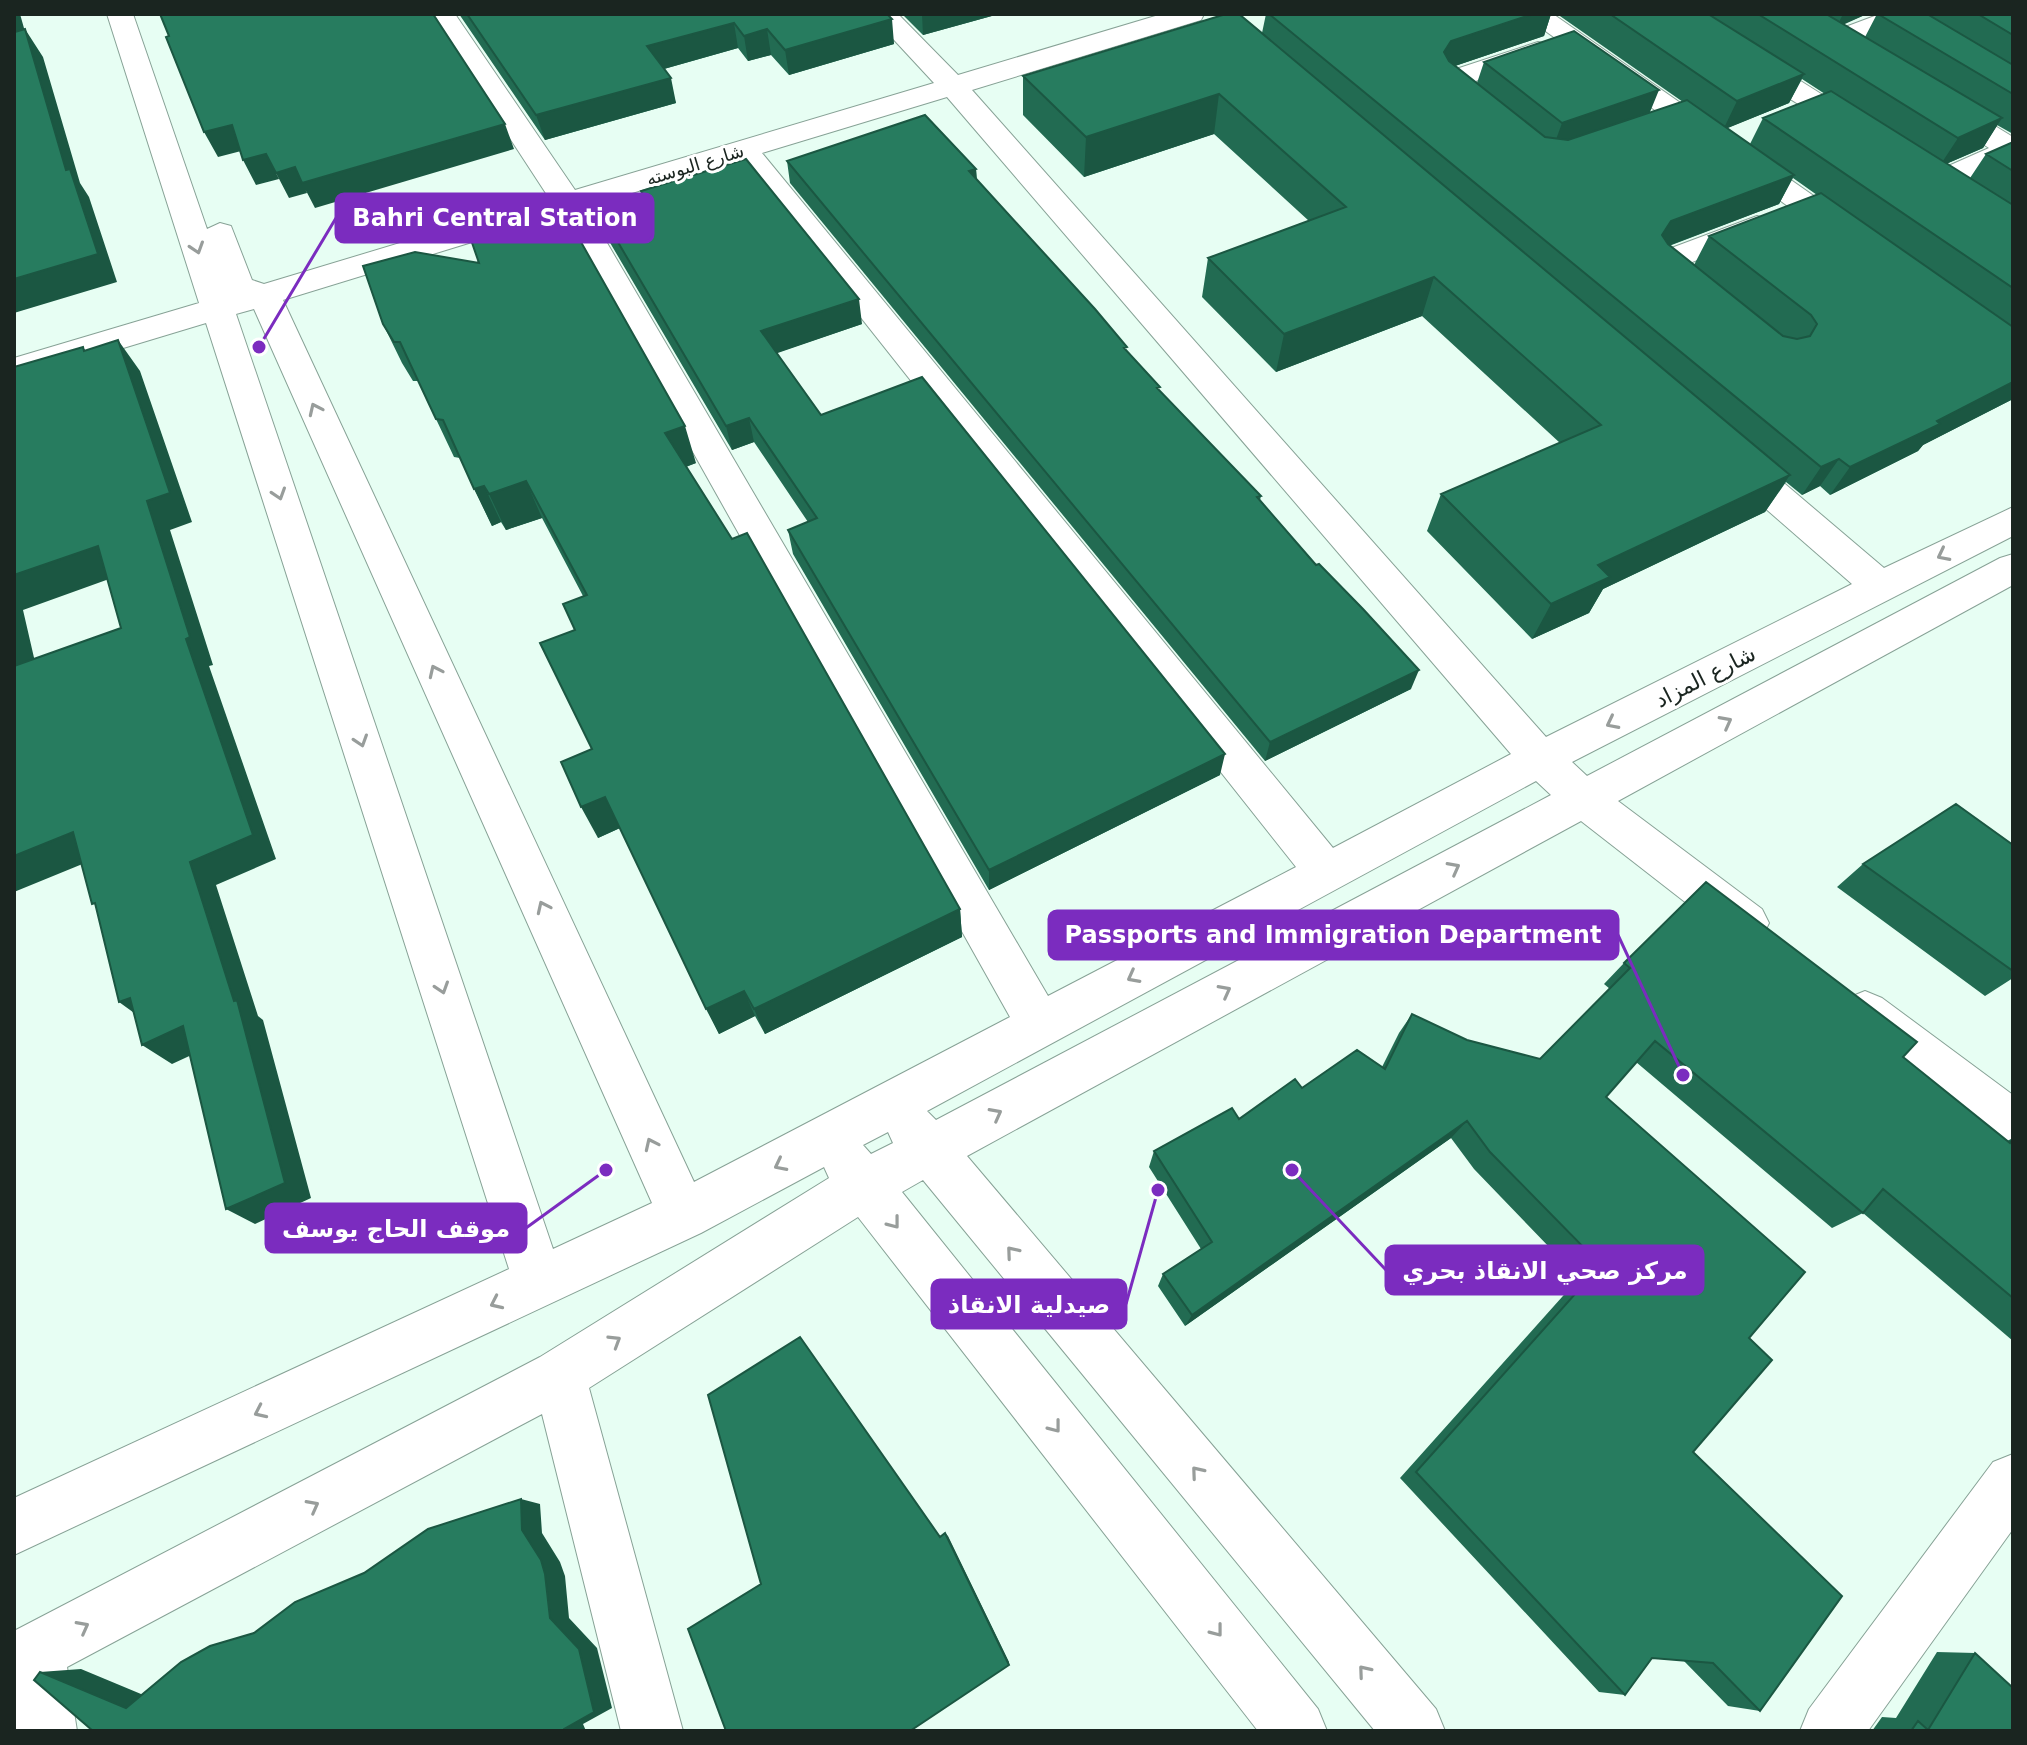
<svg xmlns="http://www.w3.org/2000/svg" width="2027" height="1745" viewBox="0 0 2027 1745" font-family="'DejaVu Sans',Vazirmatn,sans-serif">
<rect width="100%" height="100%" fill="#e7fef3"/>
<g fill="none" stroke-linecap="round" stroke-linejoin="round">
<!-- minor casing -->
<g stroke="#87a296" stroke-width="2">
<path id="minor" d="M107 14H133L207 229 220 223 231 226 252 280 264 284 549 198 429 14H455L575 190 934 83 870 14H898L958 75 1162 14H1204L1201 20 972 90 1546 737 1852 584 1719 468 1714 459 1719 450 1732 446 1745 450 1884 568 2013 507V536L1572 762 1587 776 2000 558 2013 554V585L1618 801 1762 909 1769 923 1762 937 1746 943 1730 937 1581 821 967 1156 1436 1709 1445 1731H1375L923 1180 902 1192 1318 1709 1327 1731H1258L858 1217 589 1388 683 1731H621L542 1414 67 1667 77 1731H15L14 1631 540 1357 829 1178 824 1167 701 1233 14 1555V1498L509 1269 206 323 14 381V358L199 303ZM947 97 1511 754 1333 848 762 153ZM737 161 1296 867 1048 996 586 207ZM560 215 1010 1017 694 1182 283 300ZM254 309 652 1203 553 1249 236 314ZM1536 781 1551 795 936 1120 927 1111ZM888 1132 893 1143 871 1154 863 1145Z
M1522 14H1553L1861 229 1866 236 1861 243 1850 246 1839 243Z
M1662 14H1694L1872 126 1877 132 1872 138 1862 141 1852 138 1665 20Z
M1880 14H1917L1914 20 1856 42 1878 59 1874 65C1856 69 1831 56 1820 41L1824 35Z
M1538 42 1548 44 1552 50 1548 56 1470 83 1500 110 1496 116C1474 122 1447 100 1440 79L1444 73Z
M1941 96 1951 99 2013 137V159L1950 187 1939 190 1928 187 1924 181 1928 175 1989 148 1931 111 1927 105 1931 99Z
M1757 216 1768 219 1773 226 1768 233 1687 264 1713 290 1708 297C1685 303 1663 283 1651 264L1658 253Z
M1865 991 1882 998 2013 1095V1149L1996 1142 1848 1028 1842 1013 1848 998Z
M2013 1454V1529L1868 1731H1800L1809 1709 1993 1462Z"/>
</g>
<!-- minor -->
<use href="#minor" fill="#fff" fill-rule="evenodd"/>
</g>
<!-- wall -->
<path fill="#226b52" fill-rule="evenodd" d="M459 14H887L894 44 789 75 771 55 748 61 738 48 664 69 676 103 545 140Z
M902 14H999L923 35Z
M1266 14H1551L1544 36 1455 66 1477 83 1484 62 1650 112 1572 138 1683 102 1557 14H1867L1843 24 1865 37 1877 14H2013V134L1997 125 1983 148 1946 164 1970 178 1986 154 2013 142V399L1923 445 1918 451 1830 495 1820 486 1802 495 1786 482 1765 512 1603 589 1589 613 1532 639 1427 531 1441 494 1560 443 1422 316 1276 372 1202 297 1208 258 1309 221 1214 134 1084 177 1023 115V76L1262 33ZM1802 79 1825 94 1763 118 1750 144 1727 128 1789 103ZM1793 178 1817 195 1709 236 1694 265 1669 246 1779 204Z
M787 161 976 169 977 180 1127 351 1159 390 1261 496 1260 500 1316 565 1411 689 1265 761 790 183Z
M641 191 862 324 776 353 821 415 1220 775 989 890 793 554 788 530 808 522 754 442 732 450 609 241 602 215 644 202Z
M383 324 696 463 686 467 960 909 962 937 765 1034 755 1016 719 1034 620 828 598 838 592 749 575 630 583 596 542 518 506 530 501 522 492 526 460 458 454 457 418 381H413L402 363Z
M2013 845V978L1985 996 1837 887 1863 864Z
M1624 963 1903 1057 2007 1141 2013 1138V1341L1863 1213 1832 1228 1636 1062 1606 1097 1749 1338 1693 1452 1760 1711 1728 1706 1683 1660 1652 1658 1625 1695 1599 1692 1400 1478 1579 1278 1474 1169 1451 1138 1185 1326 1158 1286 1163 1274 1201 1249 1149 1167 1154 1151 1239 1119 1302 1088 1382 1067 1399 1033 1412 1014 1467 1040 1540 1059 1610 989 1604 984Z
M1937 1652 1975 1653 2013 1731H1872L1882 1717 1896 1718Z"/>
<!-- shaded-wall -->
<path fill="#1b5742" d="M14 14H20L33 60 15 32 14 27Z
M922 14H999L923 35Z
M1533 14H1551L1544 36 1443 70 1444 52 1451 41Z
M1843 14H1867L1836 28Z
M892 19 894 44 789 75 785 50Z
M734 23 738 48 653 72 647 46Z
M25 29 43 57 80 183 89 197 117 282 14 313V279L66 170Z
M767 29 771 55 748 61 744 36Z
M1804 74 1789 103 1723 130 1737 101Z
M671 78 676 103 545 140 536 115Z
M1659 90 1650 112 1554 145 1562 123Z
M1219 94 1214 134 1084 177 1086 137Z
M2002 118 1983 148 1939 167 1958 138Z
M505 124 514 149 315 208 302 183Z
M232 125 245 150 218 157 204 132Z
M266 154 279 179 256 185 243 160Z
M295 167 307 193 289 198 276 173Z
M976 169 977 191 969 171Z
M1794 175 1779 204 1657 250 1662 235 1671 221Z
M1434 277 1422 316 1276 372 1284 334Z
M859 299 862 324 766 357 761 331Z
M118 340 140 371 192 522 170 530 213 665 209 666 276 859 216 885 258 1016 263 1020 311 1198 255 1224 226 1209 234 1001 190 862 147 501Z
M2013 382V399L1923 445 1918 451 1830 495 1850 467Z
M749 418 754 442 732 450 726 426Z
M685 426 696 463 676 470 665 433Z
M1839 459 1820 486 1802 495 1821 467Z
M1790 475 1765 512 1603 589 1589 613 1532 639 1551 604 1598 565Z
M526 481 542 518 506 530 489 494Z
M484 486 501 522 492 526 474 489Z
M98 546 123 574 23 610 41 688 14 699V575Z
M1419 670 1411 689 1265 761 1270 742Z
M1225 754 1220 775 989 890V870Z
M605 797 620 828 598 838 581 807Z
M73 832 102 856 14 892V856Z
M960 909 962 937 765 1034 754 1009Z
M744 991 755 1016 719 1034 706 1009Z
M130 998 148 1023 119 1002Z
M183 1026 211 1046 172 1064 142 1045Z
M1467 1121 1451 1138 1185 1326 1192 1315Z
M521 1499 540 1504 542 1533 560 1562 565 1576 569 1618 597 1648 612 1708 583 1724 586 1731H564V1729L550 1618 522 1530Z
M945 1533 948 1536 1009 1662V1665Z
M81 1669 165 1704 126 1708 40 1672Z"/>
<!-- building -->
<path fill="#277c5f" stroke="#1b5742" stroke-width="2" d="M160 14H433L505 124 302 183 295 167 276 173 266 154 243 160 232 125 204 132 166 37 169 36Z
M467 14H887L892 19 785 50 767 29 744 36 734 23 647 46 671 78 536 115Z
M1226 14H1239L1790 475 1598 565 1610 577 1551 604 1441 494 1601 425 1434 277 1284 334 1208 258 1346 207 1219 94 1086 137 1023 76Z
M1269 14H1533L1451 41 1444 52 1449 61 1545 137 1568 140 1687 100 1794 175 1671 221 1662 235 1668 244 1783 336 1797 339 1810 336 1817 324 1811 315 1709 236 1821 193 2013 327V382L1937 421 1940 424 1850 467 1839 459 1821 467Z
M1610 14H1708L1804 74 1737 101Z
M1758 14H1826L2002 118 1958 138Z
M1878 14H1927L2013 65V94Z
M1978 14H2013V35Z
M14 27 15 32 25 29 66 170 70 169 98 254 14 279Z
M1574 31 1659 90 1562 123 1484 62Z
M1831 91 2013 205V288L1763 118Z
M925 115 976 169 969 171 1095 309 1127 347 1124 348 1160 387 1157 388 1261 496 1257 497 1316 565 1319 564 1363 609 1419 670 1270 742 787 161Z
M2013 142V171L1986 154Z
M746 159 859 299 761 331 821 415 922 377 1225 754 989 870 788 530 817 518 749 418 726 426 602 215 647 201 641 191Z
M545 210 564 212 685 426 665 433 732 539 747 533 960 909 754 1009 744 991 706 1009 605 797 581 807 561 762 592 749 540 643 575 630 563 604 587 595 526 481 489 494 484 486 474 489 443 420 436 419 400 342H394L383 324 363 266 415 252 479 263 469 234Z
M118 340 170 493 147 501 190 637 186 639 253 835 190 862 234 1001 237 1000 285 1183 226 1209 183 1026 142 1045 130 998 119 1002 95 903 92 904 73 832 14 856V666L121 628 98 546 14 575V367L83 347 84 351Z
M1956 804 2013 845V971L1863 864Z
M1706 882 1917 1042 1903 1057 2010 1143 2013 1139V1298L1883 1189 1863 1213 1655 1041 1606 1097 1805 1272 1749 1338 1772 1360 1693 1452 1842 1596 1760 1711 1713 1663 1652 1658 1625 1695 1416 1472 1601 1265 1490 1152 1467 1121 1192 1315 1163 1274 1212 1242 1154 1151 1232 1108 1239 1119 1295 1079 1302 1088 1357 1050 1385 1069 1412 1014 1467 1040 1540 1059 1630 968 1624 963Z
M800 1337 940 1537 945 1533 1009 1665 910 1731H726L688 1629 761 1584 708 1395Z
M521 1499 522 1530 541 1560 545 1574 550 1618 579 1649 594 1712 564 1729V1731H93L34 1680 40 1672 126 1708 181 1662 210 1646 254 1633 295 1602 364 1573 428 1529Z
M1975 1653 2013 1688V1731H1911L1918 1721 1928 1730Z"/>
<!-- one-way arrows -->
<defs><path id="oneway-chevron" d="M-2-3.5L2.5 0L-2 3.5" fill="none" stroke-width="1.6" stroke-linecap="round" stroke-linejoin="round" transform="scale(2)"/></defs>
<g stroke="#989d9b">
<use href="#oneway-chevron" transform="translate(197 248) rotate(72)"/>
<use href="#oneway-chevron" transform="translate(315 409) rotate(-115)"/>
<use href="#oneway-chevron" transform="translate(279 494) rotate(72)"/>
<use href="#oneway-chevron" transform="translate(1943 555) rotate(153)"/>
<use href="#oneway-chevron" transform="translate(435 671) rotate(-115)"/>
<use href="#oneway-chevron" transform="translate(1726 722) rotate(-28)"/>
<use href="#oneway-chevron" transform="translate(1612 723) rotate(153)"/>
<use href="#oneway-chevron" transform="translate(361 741) rotate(72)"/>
<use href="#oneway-chevron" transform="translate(1454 868) rotate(-28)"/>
<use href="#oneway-chevron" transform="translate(543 907) rotate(-115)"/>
<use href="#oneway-chevron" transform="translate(1133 977) rotate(152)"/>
<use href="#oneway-chevron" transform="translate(442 988) rotate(72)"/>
<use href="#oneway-chevron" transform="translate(1225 991) rotate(-28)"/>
<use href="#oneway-chevron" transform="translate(996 1114) rotate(-28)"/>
<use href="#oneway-chevron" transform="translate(651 1144) rotate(-115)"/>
<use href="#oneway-chevron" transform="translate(780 1165) rotate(153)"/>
<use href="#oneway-chevron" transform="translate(894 1223) rotate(52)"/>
<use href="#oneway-chevron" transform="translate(1012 1252) rotate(-130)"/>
<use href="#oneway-chevron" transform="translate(496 1303) rotate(155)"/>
<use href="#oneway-chevron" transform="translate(615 1341) rotate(-32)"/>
<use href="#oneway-chevron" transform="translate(260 1412) rotate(155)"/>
<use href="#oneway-chevron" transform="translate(1055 1427) rotate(52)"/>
<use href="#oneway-chevron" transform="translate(1197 1472) rotate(-130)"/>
<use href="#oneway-chevron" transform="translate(313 1506) rotate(-28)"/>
<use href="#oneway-chevron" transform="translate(83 1627) rotate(-28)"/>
<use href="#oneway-chevron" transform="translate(1217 1631) rotate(52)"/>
<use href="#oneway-chevron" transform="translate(1364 1671) rotate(-130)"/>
</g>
<g text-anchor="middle" stroke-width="6" stroke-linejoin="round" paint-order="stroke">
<!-- far-street labels -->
<g font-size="18" fill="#1a2520" stroke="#fff">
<text transform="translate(695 165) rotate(-17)" y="6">شارع البوسته</text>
</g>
<!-- street labels -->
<g font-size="22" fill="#1a2520" stroke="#fff">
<text transform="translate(1705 676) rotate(-27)" y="8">شارع المزاد</text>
</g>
</g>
<!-- callouts -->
<path fill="none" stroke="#7b2cbf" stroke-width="3" d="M259 347L336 218M1683 1075L1618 935M606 1170L526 1228M1292 1170L1386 1270M1158 1190L1126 1304"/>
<g fill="#7b2cbf" stroke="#fff" stroke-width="3">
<circle cx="259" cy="347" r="8"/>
<circle cx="1683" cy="1075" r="8"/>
<circle cx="606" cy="1170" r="8"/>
<circle cx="1292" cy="1170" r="8"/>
<circle cx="1158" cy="1190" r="8"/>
</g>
<g fill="#7b2cbf" stroke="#7b2cbf" stroke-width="3">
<rect x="336" y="194" width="317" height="48" rx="8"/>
<rect x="1049" y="911" width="569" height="48" rx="8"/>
<rect x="266" y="1204" width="260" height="48" rx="8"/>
<rect x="1386" y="1246" width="317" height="48" rx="8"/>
<rect x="932" y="1280" width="194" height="48" rx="8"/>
</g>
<g font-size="24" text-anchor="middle" font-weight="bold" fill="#fff">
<text x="495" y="226">Bahri Central Station</text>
<text x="1333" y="943">Passports and Immigration Department</text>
<text x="396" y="1237">موقف الحاج يوسف</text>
<text x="1545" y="1279">مركز صحي الانقاذ بحري</text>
<text x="1029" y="1313">صيدلية الانقاذ</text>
</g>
<!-- border -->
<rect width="2027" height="1745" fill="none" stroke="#1a2520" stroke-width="32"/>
</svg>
